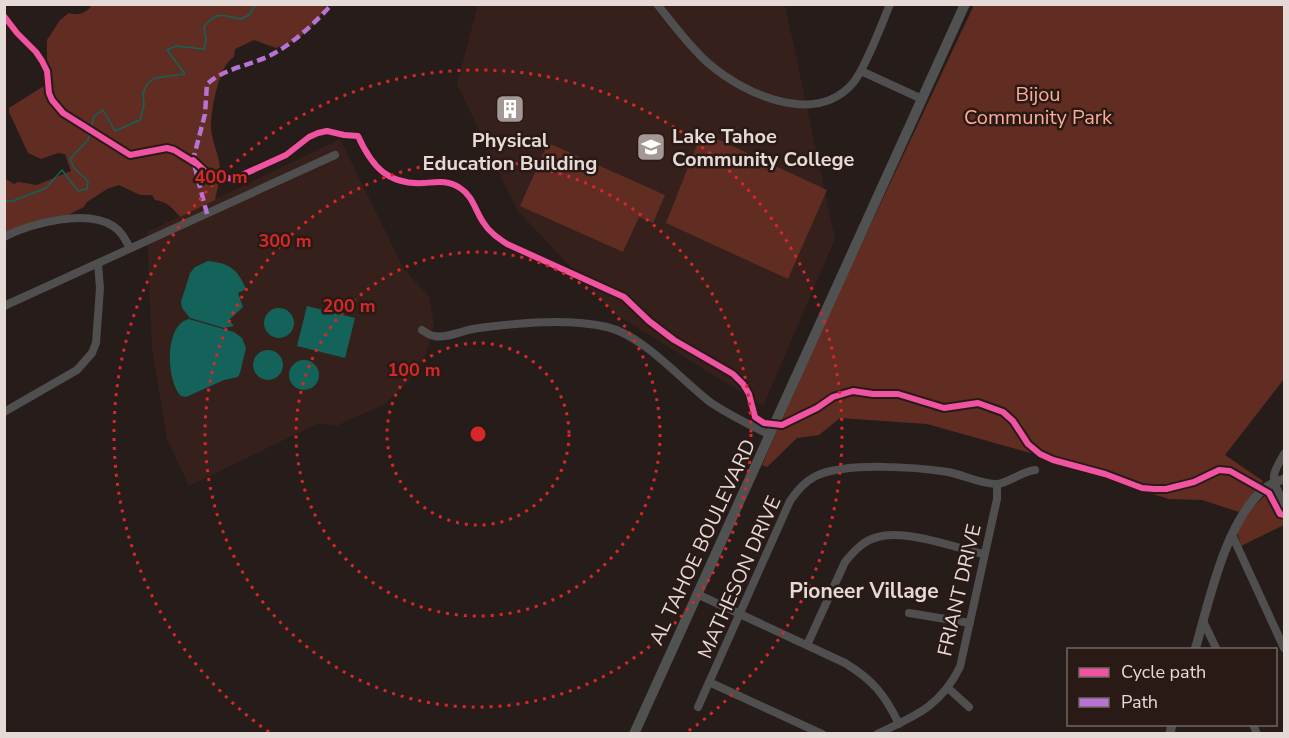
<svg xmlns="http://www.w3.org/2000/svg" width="1289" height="738" viewBox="0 0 1289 738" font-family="'Nunito Sans',sans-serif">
<rect width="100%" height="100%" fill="#261d1a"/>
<!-- built -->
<path fill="#35201b" d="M478 5H785L835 239 763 406 614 313 517 210 457 84Z
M340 139 405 271 429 296 434 325 426 354 409 381 385 404 336 426 319 423 189 486 167 439 152 349 147 232Z"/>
<!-- green -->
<path fill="#612d22" d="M92 4 326 5 318 20 298 39 276 48 254 40 235 49 234 57C219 64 211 110 211 126 211 140 219 154 220 168 221 178 217 190 215 200L180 217C173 208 166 201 155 200L152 195H140L119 185 107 189 87 202 84 207 58 220 5 236 4 178 14 184 18 182 37 185 71 171 65 154 58 153 41 159 28 153 9 112V108L47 84V40L60 20 69 13C78 16 88 13 92 4Z
M974 5H1284V379L1225 455 1263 481 1239 512 1202 500 1169 499 1099 477 1041 456 927 424 840 418 819 435 797 438 767 467 762 465 831 309Z
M702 132 827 190 788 279 666 223Z
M548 143 665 195 653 223 639 217 623 252 520 206Z
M1269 492C1282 496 1284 514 1284 525L1241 546 1237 532 1251 509Z"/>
<!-- water -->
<path fill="#13635a" d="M208 261C230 263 238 270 246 289L238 293 243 307 229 320 234 326 224 328 190 318 182 308 181 302 190 273 195 267Z
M307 306 355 318 345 358 297 346Z
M264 323a15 15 0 1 1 30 0a15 15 0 1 1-30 0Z
M189 319 234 332 242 338 246 348 240 373 238 377 224 380 186 397 181 396C166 382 164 324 189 319Z
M253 365a15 15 0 1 1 30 0a15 15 0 1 1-30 0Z
M289 375a15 15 0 1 1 30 0a15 15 0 1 1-30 0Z"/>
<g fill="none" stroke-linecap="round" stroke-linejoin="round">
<!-- stream -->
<path stroke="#13635a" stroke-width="1.5" d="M4 201H13L46 188 62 170 78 191 87 189 88 181 74 168 70 159 88 140 94 116 103 110 115 131 140 120 144 105 143 93 147 84 155 78 185 74 167 50 176 46 204 49 206 39 204 27C217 10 222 16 241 19L249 15 256 4"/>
<!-- minor -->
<path stroke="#4f4f4f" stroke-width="8" d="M657 4C673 24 689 46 708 63 744 94 815 127 853 83 865 69 882 24 890 4
M861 71 922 99
M4 237C31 223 86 209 113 226 121 231 125 239 130 248
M4 306 335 155
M422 330C425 332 430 336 434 336 448 339 465 329 479 328 520 323 566 318 607 327 644 336 680 379 710 402 729 415 750 425 770 435
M4 412 77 370 92 353 96 343 100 288 98 264
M1284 454C1269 479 1272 478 1284 504
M1232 535 1284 648
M697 594 845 663C873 680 885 695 899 724
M909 613 970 623
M1203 621 1217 650
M807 645 845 562C854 551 864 540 878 537 905 529 956 548 984 554
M709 682 822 734
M948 688 969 707
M698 707 790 501C797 491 804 482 816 476 845 462 916 467 948 472 964 475 981 484 997 484 1009 483 1020 472 1035 470
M1253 724 1257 734
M877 734C915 716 940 707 960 667L997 499V484"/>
<!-- tertiary -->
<path stroke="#4f4f4f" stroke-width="9" d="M1195 650C1209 602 1225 522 1264 489 1270 484 1277 481 1284 479
M1170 734 1172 724"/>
<!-- secondary -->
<path stroke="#505251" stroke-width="10" d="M634 734 965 4"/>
<!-- quiet -->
<path stroke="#b673d3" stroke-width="4.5" stroke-dasharray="9 4.5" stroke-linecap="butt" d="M207 214 193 160 205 114 207 84C225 68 249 66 271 55 294 43 315 23 332 4"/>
<!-- cycleway casing -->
<g stroke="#2a1a16" stroke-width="10">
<path id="cycleway" d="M4 16 17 33 36 52 42 61 47 71 49 93 52 100 63 113 130 155 167 148 174 150 195 163 193 160 208 174 233 179 286 155 309 137 318 133 327 131 344 135 358 136C372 167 388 185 424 183 438 182 448 180 460 188 473 196 475 210 483 222 489 232 498 238 507 244L624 297 649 321 674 340 733 374 743 384 749 394 755 417 764 423 782 425 817 408 833 397 853 391 873 394H898L944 408 978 403 1003 412 1013 421 1028 444 1040 454 1053 460 1105 474 1142 488 1154 489H1166L1194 482 1219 470 1230 471 1269 493 1280 514 1284 515"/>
</g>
<!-- cycleway -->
<use href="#cycleway" stroke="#f153a3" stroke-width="6"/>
</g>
<!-- distance rings -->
<g fill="none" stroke="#d62828" stroke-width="3" stroke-dasharray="3 6">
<circle cx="478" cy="434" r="91"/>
<circle cx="478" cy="434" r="182"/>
<circle cx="478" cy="434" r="273"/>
<path d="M269 732A364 364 0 1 1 687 732"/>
</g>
<!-- icons -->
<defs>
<g id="building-square" transform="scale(1.5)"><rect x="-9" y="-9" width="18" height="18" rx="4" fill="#a39895" stroke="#2a1a16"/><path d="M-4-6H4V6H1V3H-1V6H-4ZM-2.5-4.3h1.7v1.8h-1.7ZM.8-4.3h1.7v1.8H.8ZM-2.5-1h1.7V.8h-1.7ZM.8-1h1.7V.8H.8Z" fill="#fff"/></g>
<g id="university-square" transform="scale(1.5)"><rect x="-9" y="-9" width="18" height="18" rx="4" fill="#a39895" stroke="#2a1a16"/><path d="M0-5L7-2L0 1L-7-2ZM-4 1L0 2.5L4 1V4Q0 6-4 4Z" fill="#fff"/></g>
</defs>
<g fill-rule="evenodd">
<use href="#building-square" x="510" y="109"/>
<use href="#university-square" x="651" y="147"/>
</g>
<g text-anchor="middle" stroke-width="5" stroke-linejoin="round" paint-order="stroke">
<!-- park labels -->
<g font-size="20" fill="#feab97" stroke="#2a1a16">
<text x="1038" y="101">Bijou<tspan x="1038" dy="23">Community Park</tspan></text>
</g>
<!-- poi labels -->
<g font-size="20" font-weight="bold" fill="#e6dad7" stroke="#2a1a16" text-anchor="start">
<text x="672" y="143">Lake Tahoe<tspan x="672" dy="23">Community College</tspan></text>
<text x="510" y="147" text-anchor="middle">Physical<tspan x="510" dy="23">Education Building</tspan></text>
</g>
<!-- street labels -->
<g font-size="20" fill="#e6dad7" stroke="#2a1a16">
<text transform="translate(702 542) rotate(-65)" y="7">AL TAHOE BOULEVARD</text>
<text transform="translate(739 577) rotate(-66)" y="7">MATHESON DRIVE</text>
<text transform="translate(959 590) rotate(-77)" y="7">FRIANT DRIVE</text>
</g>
<!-- neighbourhood labels -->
<g font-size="21" font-weight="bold" fill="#e6dad7" stroke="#2a1a16">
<text x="864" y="598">Pioneer Village</text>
</g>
</g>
<circle cx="478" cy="434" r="9" fill="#d62828" stroke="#2a1a16" stroke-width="3"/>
<g font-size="18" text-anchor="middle" font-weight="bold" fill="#d62828" stroke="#2a1a16" stroke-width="5" stroke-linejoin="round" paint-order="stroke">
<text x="221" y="183">400 m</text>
<text x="285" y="247">300 m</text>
<text x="349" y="312">200 m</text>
<text x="414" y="376">100 m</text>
</g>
<!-- border -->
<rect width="1289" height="738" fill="none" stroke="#e6dad7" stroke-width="12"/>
<!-- legend -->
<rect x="1067" y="648" width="210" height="78" fill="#2a1a16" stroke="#756763" stroke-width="1.5"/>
<rect x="1079" y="668" width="30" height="9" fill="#f153a3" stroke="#756763" stroke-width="1.5"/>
<text x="1121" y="678" font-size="18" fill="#e6dad7">Cycle path</text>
<rect x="1079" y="698" width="30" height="9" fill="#b673d3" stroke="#756763" stroke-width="1.5"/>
<text x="1121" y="708" font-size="18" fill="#e6dad7">Path</text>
</svg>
